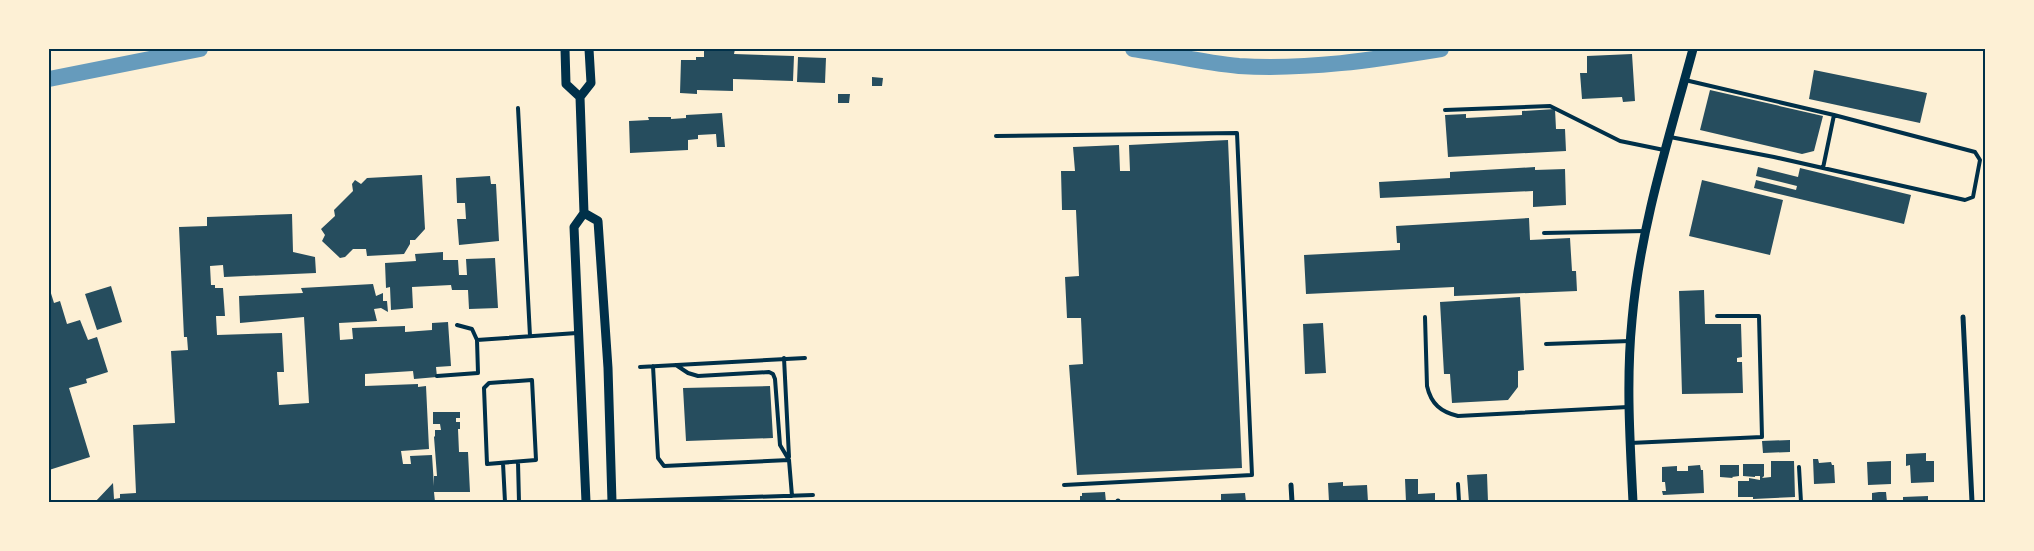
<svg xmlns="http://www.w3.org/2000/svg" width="2034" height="551" viewBox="0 0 2034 551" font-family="'Work Sans',sans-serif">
<rect width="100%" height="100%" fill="#fdf0d5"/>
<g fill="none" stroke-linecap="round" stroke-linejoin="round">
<!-- canal -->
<path stroke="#669bbc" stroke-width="16" d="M1133 49C1168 54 1204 63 1239 66 1308 70 1374 60 1441 49
M49 79 200 49"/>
</g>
<!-- building -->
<path fill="#264d5e" d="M704 49H735L734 54 794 56 793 81 733 79V91L697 90V94L680 93 681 60H696V57H704Z
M1632 54 1635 101 1623 102 1622 97 1582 99 1580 73H1587V56Z
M798 57 826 58 825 83 797 82Z
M1814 70 1927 93 1920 123 1809 99Z
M872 77 883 78 882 86H872Z
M1710 90 1823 116 1814 151 1802 154 1700 130Z
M838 94H850L849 103H838Z
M1555 109 1556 129H1565L1566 151 1448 157 1445 115 1466 114V118L1522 115V111Z
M722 113 725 147H717L716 134 698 135V139L688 140V150L630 153 629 121 649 120 648 117H671V119L686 118V115Z
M1228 140 1242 468 1077 475 1069 365 1083 364 1081 318H1067L1065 277 1079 276 1076 210H1062L1061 171H1075L1073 147 1119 145 1120 171H1130L1129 145Z
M1535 167V170L1565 169 1566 205 1533 207V191L1380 198 1379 182 1450 178V172Z
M1758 167 1798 177 1800 168 1911 195 1904 224 1754 188 1756 180 1796 190 1797 186 1756 176Z
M422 175 425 229 415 240H410V244L404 254 367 256 366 249H353L345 257 340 258 322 241 325 235 321 229 335 216 334 210 353 191 352 184 355 180 361 184 367 178Z
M490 176 491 184H496L499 241 459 245 457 219H466L465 203H457L456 178Z
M1702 180 1783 200 1770 255 1689 236Z
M292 214 293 252 315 257 316 273 224 277 223 265 210 266 211 285H215V288H223L225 316H216L217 335 282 333 284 372H277L279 405 309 403 304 317 240 323 239 296 303 293 301 288 373 284 376 296 383 293V301H387L388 312 381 308 374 309 377 321 339 323 340 340 353 339 352 328 405 326V332L432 330V323L448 322 451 366 436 367 437 377 414 379 413 371 365 374V386L418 384V387L426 386 429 449 401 451 403 464H411L410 456 432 455 434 486V476H437L434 437 435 436V430H441L440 424H433V412H460V418H456V422H460V429H458L459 452H468L470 492H434L435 502H95L113 483 114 499 120 498V494L136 493 133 425 175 423 171 351 188 350 187 337H184L179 227 207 226V217Z
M1529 218 1530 240 1570 238 1572 271H1576L1577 291 1454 296V287L1306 294 1304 255 1400 250V243H1397L1396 226Z
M443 252V260H458L459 275H467L466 259 495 258 498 308 469 309 468 290H452L451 285 412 287 413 308 391 310 390 287 386 288 385 263 416 261 415 254Z
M111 286 122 322 97 330 85 294Z
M49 287 54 303 60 301 67 324 80 320 88 340 97 337 108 372 86 379 87 383 69 388 90 457 49 470Z
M1704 290 1705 324H1741L1742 357 1737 358V362H1742L1743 393 1682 394 1679 291Z
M1520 297 1524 370 1518 371V387L1508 400 1452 403 1450 374H1444L1440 302Z
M1323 323 1326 373 1305 374 1303 324Z
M770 386 773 438 686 441 683 388Z
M1790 440V452L1763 453 1762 441Z
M1926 453V461H1934V482L1911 483 1910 465 1906 466V454Z
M1813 459H1818L1819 463 1831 462 1832 465H1834L1835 483 1814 484Z
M1771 461H1794L1795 497 1753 499V497H1738V481H1749V478L1760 480V476H1755V477L1743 476V464H1764V476L1762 478 1771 477Z
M1891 461V484L1868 485 1867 462Z
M1700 465 1701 470H1703L1704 493 1663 495 1662 491H1666L1665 482H1662V467L1677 466V471H1688V466Z
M1720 465H1739V476L1732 477 1733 478 1720 477Z
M1487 474 1488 502H1469L1467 475Z
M1405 479H1418V494L1435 493V502H1406Z
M1343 482V486L1367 485 1368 502H1329L1328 483Z
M1105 492 1106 502H1080V496H1082V493Z
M1879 492H1886L1887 502H1872V493Z
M1245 493 1246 502H1221V494Z
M1928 496V500H1932V502H1903V497Z
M1734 500H1741L1742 502H1705V501Z"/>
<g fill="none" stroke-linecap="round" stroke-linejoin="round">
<!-- service -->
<path stroke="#003049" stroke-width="4" d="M1685 80 1834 115
M518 108 530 336
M1445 110 1550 106 1620 141 1664 150
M996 136 1237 133 1252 475 1064 485
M1670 137 1774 157 1965 200 1973 197 1980 160 1975 152 1834 115 1823 168
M1544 233 1646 231
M1425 317 1427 386C1431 404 1441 412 1458 416L1628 407
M477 340 577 333
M1546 344 1630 341
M784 358 789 457
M676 365 688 373 698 376 769 372 773 374 775 379 780 445 789 460
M653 366 658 458 664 466 789 460 792 496
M640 367 805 358
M437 376 478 373 477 340 472 329 457 325
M532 380 536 460 487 464 484 388 489 383Z
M1630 443 1762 437 1759 316H1717
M518 462 519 502
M503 463 505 502
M1799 467 1801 502
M1458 484 1459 502
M597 502 813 495"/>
<!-- minor -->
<path stroke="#003049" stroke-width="5" d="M1963 317 1972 502
M1291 485 1292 502
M1118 501V502"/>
<!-- tertiary -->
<path stroke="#003049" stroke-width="9" d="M565 49 566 84 580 97
M584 213 598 221 608 368 612 502
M586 502 574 227 584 213 580 97 591 83 589 49
M1633 502C1630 441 1626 381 1632 320 1640 228 1669 138 1693 49"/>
</g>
<!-- border -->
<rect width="2034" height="551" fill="none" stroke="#fdf0d5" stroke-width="100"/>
<rect x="50" y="50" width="1934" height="451" fill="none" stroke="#003049" stroke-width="2"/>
</svg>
